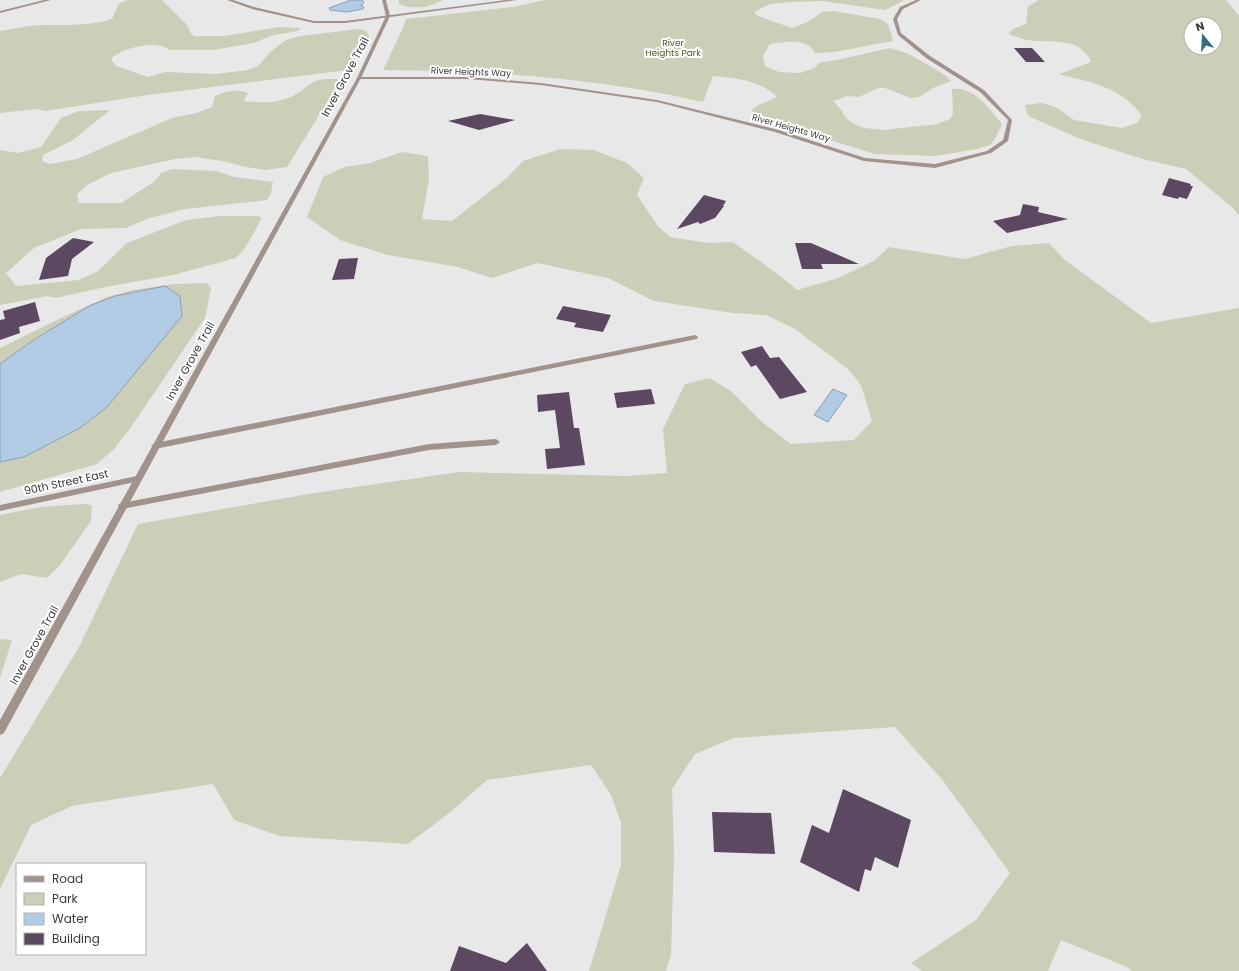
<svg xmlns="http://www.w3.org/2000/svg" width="1239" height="971" viewBox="0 0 1239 971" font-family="Poppins,sans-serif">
<rect width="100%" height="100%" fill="#e8e8e9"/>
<!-- green -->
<path fill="#cdceb8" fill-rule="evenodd" d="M129 0H162L188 26 190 32 194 36H224L279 27 301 28 297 31 270 36 254 43 213 50H169C157 39 121 48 111 59L116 66 148 77 166 72 216 74 248 70 258 66 270 52 286 40 301 36 359 29C365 30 368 31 369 37L348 70 148 95 45 111 37 109 0 113V31C14 29 29 25 44 25 66 25 91 26 112 19L119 3Z
M399 0H442C430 8 412 10 399 4Z
M545 0H905L885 10 822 1 792 2 770 4 754 12 758 16 792 28 808 22 822 12 834 11 880 19 888 24 893 41C867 45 841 53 815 53 808 37 783 42 770 44L763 56 765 66 779 72 800 73 814 68 819 63 841 59 890 48 909 54 945 75 951 81 933 88 919 97 911 98 885 88H878L859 97 848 96 833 101 842 111 845 117 852 123 864 128 884 130 938 124 950 119 953 113 952 89C975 86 989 109 1002 124L995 139 990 145 977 149 936 156 875 154 781 125 751 111C758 103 768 102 777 97 761 80 734 78 713 76L703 102C598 78 490 71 383 70L403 28 406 19 513 7Z
M1039 0H1226L1239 16V216L1233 208 1186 169 1143 159 1083 140 1028 116 1025 105 1041 103 1056 107 1074 120 1122 128 1137 123 1142 116C1121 87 1093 83 1059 74L1091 62C1080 35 1049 44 1027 40 1020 38 1014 36 1008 34L1013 29 1026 24 1028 6ZM1191 24H1215V48H1191Z
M325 79H337L341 82 321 112 287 167 265 170 246 167 223 161 194 157 175 159 111 173 87 185 77 194 79 203H121L155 181 161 173 172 169 216 171 234 177 273 182 271 193 267 200 185 209 150 218 126 228 81 229 34 248 6 273 16 286 79 280 98 271 127 243 186 220 219 216H258L262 218 245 248 236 258 173 275 105 287 56 298 47 296 0 305V150L18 153 41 147 61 118 79 111 110 110 73 140 43 155 42 161 50 164 77 159 172 118 197 113 212 107 215 96C226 91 237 88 248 93L244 101C263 103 280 104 298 93 310 85 310 81 325 79Z
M560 149 594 150 627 163 644 178 637 195 657 225 670 237 708 243 733 242 779 275 797 290 838 278 874 261 889 247 964 259 1012 246 1049 243 1065 260 1151 323 1239 308V971H1132L1127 967 1061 940 1048 971H922L911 963 976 920 1010 873 944 782 895 727 734 738 695 754 672 789 674 853 671 955 666 971H589L621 865V823L611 795 591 765 487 780 448 814 408 844 279 836 234 820 213 784 72 806 31 825 0 889V778L79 647 138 524 314 493 459 472 626 476 667 473 663 429 685 384 710 378 732 392 762 422 791 444 854 440 872 421 861 385 849 370 795 329 766 315 733 313 654 301 608 278 537 263 492 278 458 267 388 255 340 240 307 217 323 177 344 167 370 163 402 152 428 156 429 179 422 219 452 221 507 178 523 161Z
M207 283 211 289 205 318 129 430 114 449 97 464 0 492V348L65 316 107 297 133 290 174 284Z
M83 504 92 505 91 521 60 565 47 578 21 574 0 582V515L40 507Z
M0 639 12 640 0 678Z"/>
<!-- water -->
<path fill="#b1cbe5" stroke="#8d9fb1" d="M351 0H362L364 2 361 5 364 7 363 9 347 12 330 10 329 8Z
M165 286 180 296 182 316 107 407 80 428 24 457 0 462V364L35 339 89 306 115 296Z
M833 389 847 395 828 422 814 415Z"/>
<!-- building -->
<path fill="#5c4961" d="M1014 48H1032L1045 62H1026Z
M480 114 515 120 479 130 448 121Z
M1169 178 1191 184 1190 186H1193L1187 199 1179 197 1178 199 1162 195Z
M704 195 726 201 723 206H724L715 218 700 224 698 222 677 229Z
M1023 204 1039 207 1038 212 1068 219 1007 233 993 221 1020 215Z
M73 238 94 242 72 259 68 276 39 280 46 258Z
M795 243H811L859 264H821L823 269H802Z
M358 258 354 279 332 280 339 259Z
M35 302 40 321 19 327 20 333 0 340V320L5 319 3 311Z
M563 306 611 315 603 332 574 327 576 323 556 319Z
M762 346 770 358 779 357 807 392 780 399 756 365 751 367 741 352Z
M651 389 655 404 617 408 614 393Z
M569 392 574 428H579L585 465 547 469 545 449 560 448 555 410 538 412 537 395Z
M843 789 911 820 898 868 875 857 871 871 865 869 859 892 800 862 812 825 829 833Z
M712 812 771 813 775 854 714 852Z
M527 943 547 971H450L459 946 506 963Z"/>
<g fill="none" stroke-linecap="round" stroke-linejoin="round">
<!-- service -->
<path fill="#a1928c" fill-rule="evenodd" d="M695 335 698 337 697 339 155 449 151 446 155 443Z
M496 439 500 442 496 445 429 450 122 509 119 508 118 506 119 504 122 503 429 444Z"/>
<!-- minor -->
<path fill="#a1928c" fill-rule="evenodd" d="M44 0H51L0 13V11Z
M227 0H233L254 7 314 21H345L506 0H517L345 23H314L252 9Z
M916 0H921L903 9 897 19 901 33 930 56 984 90 1012 120 1008 141 991 153 935 168 864 161 775 132 657 102 541 85 468 79H359L357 78 359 77H468L541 83 657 100 779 130 865 158 935 164 987 151 1003 140 1008 120 980 92 926 58 898 35 893 19 900 7Z
M137 476 140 477 141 479 140 481 0 511V505Z"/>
<!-- tertiary -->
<path fill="#a1928c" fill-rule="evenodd" d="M382 0H386L390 16 361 78 4 733 0 735V720L357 78 386 16Z"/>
</g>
<g text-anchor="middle" stroke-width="4" stroke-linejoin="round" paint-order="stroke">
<!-- far-park labels -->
<g font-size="9" fill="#54551e" stroke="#fff">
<text x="673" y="46">River<tspan x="673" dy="10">Heights Park</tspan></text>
</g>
<!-- far-street labels -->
<g font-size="9" fill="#393939" stroke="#fff">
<text transform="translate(471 72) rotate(2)" y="3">River Heights Way</text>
<text transform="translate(791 128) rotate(16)" y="3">River Heights Way</text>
</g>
<!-- street labels -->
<g font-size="11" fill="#393939" stroke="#fff">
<text transform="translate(345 77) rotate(-62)" y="4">Inver Grove Trail</text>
<text transform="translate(190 361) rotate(-61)" y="4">Inver Grove Trail</text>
<text transform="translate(66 482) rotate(-12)" y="4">90th Street East</text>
<text transform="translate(34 645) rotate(-61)" y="4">Inver Grove Trail</text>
</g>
</g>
<!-- legend -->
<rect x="16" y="863" width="130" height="92" fill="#ffffff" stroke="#b0b0b0"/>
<rect x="24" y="876" width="20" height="6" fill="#a1928c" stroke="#b0b0b0"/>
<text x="52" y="883" font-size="12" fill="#393939">Road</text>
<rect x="24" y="893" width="20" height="12" fill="#cdceb8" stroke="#b0b0b0"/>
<text x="52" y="903" font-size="12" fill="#393939">Park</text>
<rect x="24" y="913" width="20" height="12" fill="#b1cbe5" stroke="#b0b0b0"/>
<text x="52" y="923" font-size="12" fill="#393939">Water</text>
<rect x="24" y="933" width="20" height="12" fill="#5c4961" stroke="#b0b0b0"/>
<text x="52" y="943" font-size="12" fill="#393939">Building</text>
<!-- north arrow -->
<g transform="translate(1203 36) rotate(342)"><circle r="19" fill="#ffffff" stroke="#b0b0b0"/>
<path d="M0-3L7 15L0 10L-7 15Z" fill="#326c85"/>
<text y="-6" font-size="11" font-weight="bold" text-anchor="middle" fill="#393939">N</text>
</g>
</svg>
